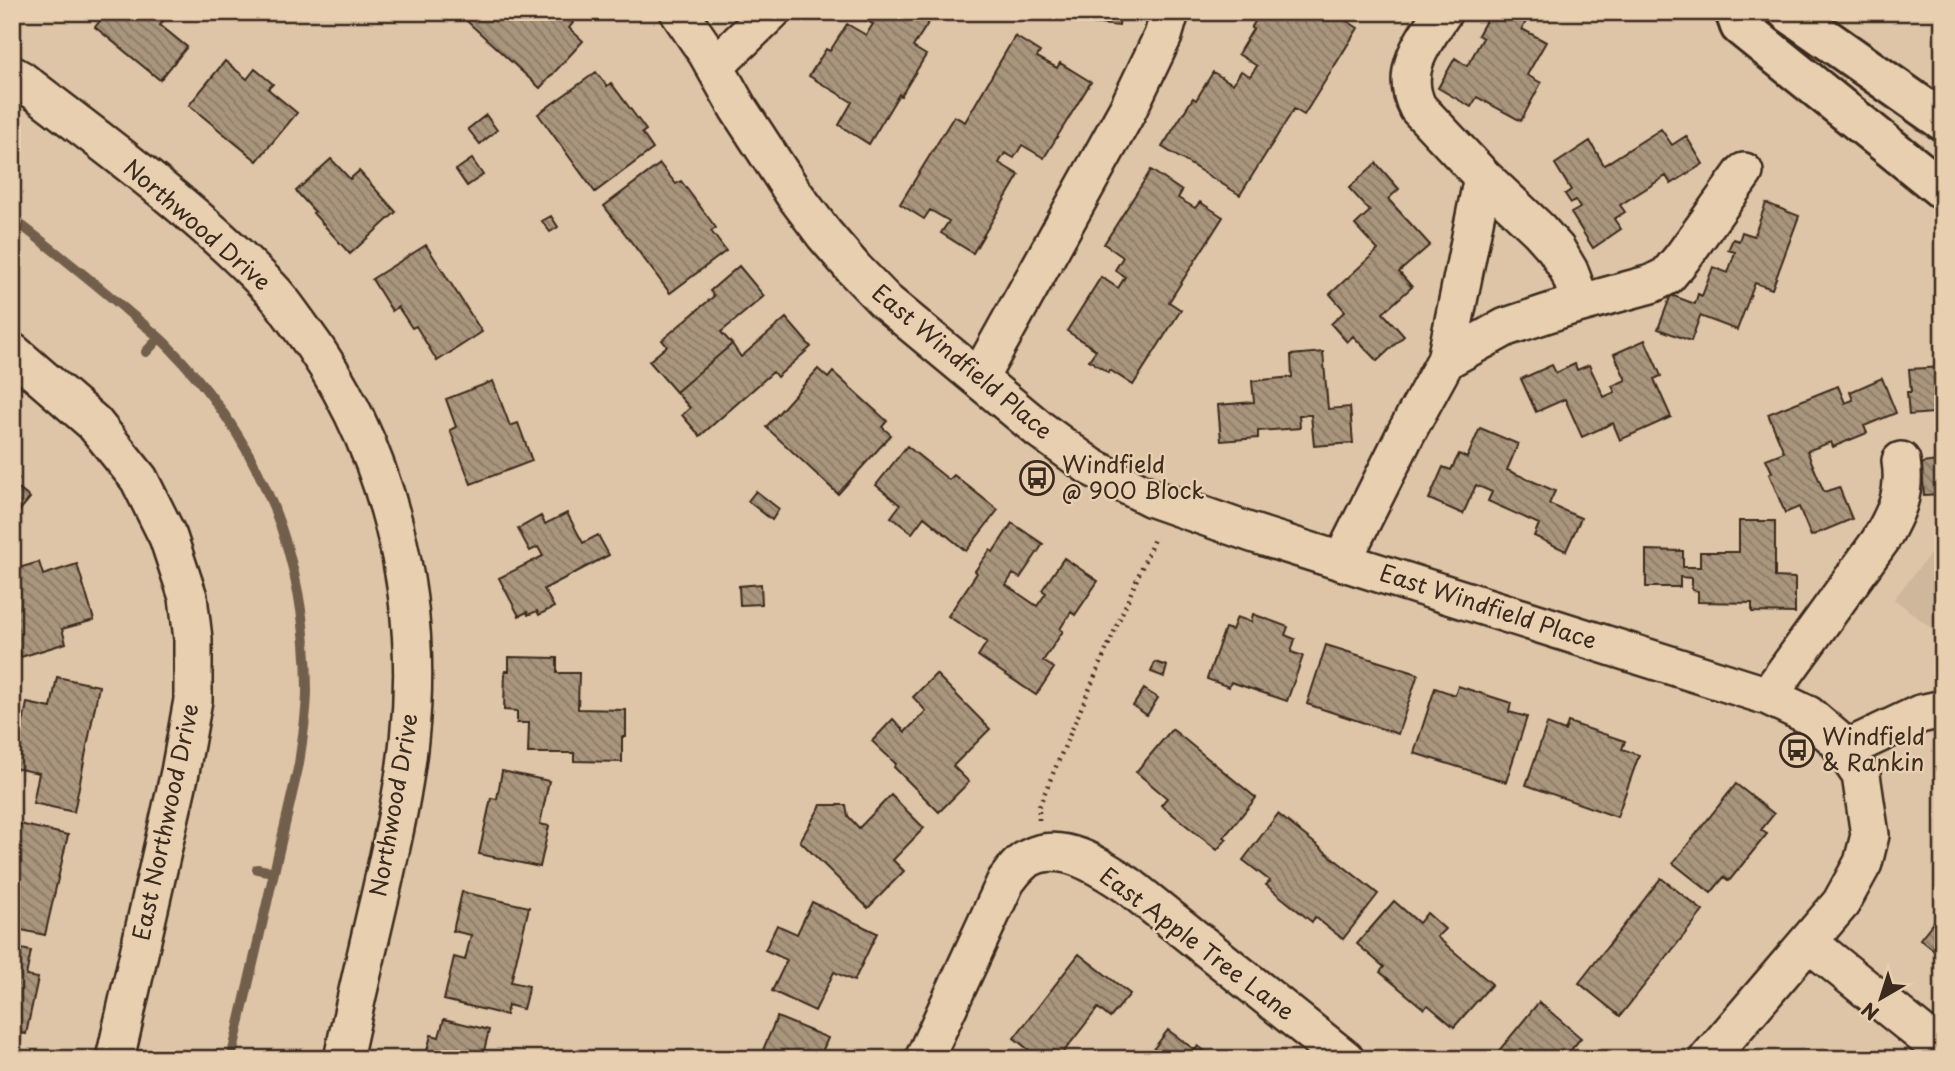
<svg xmlns="http://www.w3.org/2000/svg" width="1955" height="1071" viewBox="0 0 1955 1071" font-family="'Playpen Sans',sans-serif">
<defs>
<pattern id="building-back-hatch" width="6" height="6" patternUnits="userSpaceOnUse" patternTransform="scale(1.75)"><rect width="6" height="6" fill="#aa957d"/><path d="M-1 5l2 2M0 0l6 6M5-1l2 2" fill="none" stroke="#8c7a66"/></pattern>
</defs>
<rect width="100%" height="100%" fill="#dec5a7"/>
<filter id="ink" filterUnits="userSpaceOnUse"><feTurbulence type="fractalNoise" baseFrequency=".0143" numOctaves="2"/><feDisplacementMap in="SourceGraphic" scale="14" xChannelSelector="R" yChannelSelector="G"/><feConvolveMatrix kernelMatrix="1 2 1 2 8 2 1 2 1" color-interpolation-filters="sRGB"/></filter>
<g filter="url(#ink)">
<!-- built -->
<path fill="#ceb79a" d="M1943 538V637L1894 599Z"/>
<g fill="none" stroke-linecap="round" stroke-linejoin="round">
<!-- stream -->
<path stroke="#725e4c" stroke-width="10" d="M12 218C50 247 87 277 124 308 138 321 155 332 168 346 261 441 307 558 307 690 307 715 302 740 299 764L231 1059
M146 352 159 338
M257 869 273 872"/>
</g>
<!-- building -->
<path fill="url(#building-back-hatch)" stroke="#3b2a1e" stroke-width="2" d="M107 12H170L160 25 187 47 160 80 95 27Z
M457 12H561L573 23 569 28 583 41 540 88Z
M860 12H935L913 47 926 55 901 96 899 94 869 144 839 125 852 102 809 76 826 49 830 51 847 24 866 35 873 24 858 16Z
M1030 12H1120L1119 26 1030 17Z
M1261 12H1333L1358 28 1304 115 1294 109 1240 195 1162 147 1193 98 1196 100 1213 72 1233 84 1241 71 1250 76 1257 66 1238 54 1253 29 1251 28Z
M1484 12H1531L1522 29 1546 42 1527 75 1541 83 1521 121 1477 97 1471 107 1438 88 1455 58 1467 66 1483 38 1478 35 1488 17 1483 14Z
M1015 36 1040 52 1037 57 1057 68 1060 63 1091 82 1044 158 1022 145 1014 158 1005 153 999 163 1019 175 973 253 941 233 949 221 930 210 924 219 900 204 954 116 965 122Z
M225 61 247 79 255 69 273 84 268 89 297 113 257 161 189 105Z
M596 72 607 86 611 83 646 130 642 133 653 149 595 192 538 114Z
M486 115 497 130 480 144 468 129Z
M1661 129 1672 145 1686 136 1703 164 1671 184 1666 176 1620 205 1625 212 1614 219 1621 229 1593 248 1571 213 1580 208 1575 200 1571 203 1565 194 1571 190 1555 164 1590 141 1604 165Z
M331 159 350 179 359 171 396 212 350 254 313 213 315 212 296 191Z
M472 159 483 175 467 186 456 170Z
M1376 163 1399 189 1388 199 1430 245 1399 272 1412 287 1383 313 1404 336 1377 361 1353 336 1347 342 1331 324 1345 311 1330 294 1378 250 1355 225 1370 211 1349 188Z
M660 164 676 184 681 181 716 228 711 231 726 251 670 293 604 206Z
M1151 170 1182 191 1178 198 1195 208 1200 202 1223 217 1169 302 1181 310 1133 385 1110 370 1109 373 1089 360 1096 350 1067 331 1101 277 1118 288 1125 277 1115 270 1123 257 1104 244Z
M1766 203 1799 216 1772 289 1755 283 1737 330 1700 316 1691 341 1658 329 1671 295 1695 304 1698 294 1702 296 1713 267 1728 273 1735 252 1728 250 1733 239 1739 241 1742 232 1754 236Z
M551 216 558 227 550 232 542 221Z
M426 245 482 332 437 361 416 326 412 328 398 307 392 311 372 279Z
M739 266 764 296 721 332 732 344 676 392 649 361 667 346 662 340 714 296 710 291Z
M786 318 811 347 777 377 773 372 700 436 682 415 690 408 676 392 732 344 741 357Z
M1645 340 1661 376 1654 379 1671 417 1620 440 1613 423 1582 437 1565 399 1536 412 1521 379 1552 365 1556 373 1575 364 1577 370 1589 365 1604 397 1615 392 1612 386 1626 380 1614 354Z
M1323 352 1328 409 1350 407 1353 443 1314 446 1311 415H1299L1300 428 1258 431V438L1221 441 1218 405 1254 402 1252 381 1292 377 1291 355Z
M1943 367V494L1924 495 1922 463 1937 461 1933 413 1909 415 1907 392H1911L1909 369Z
M818 369 828 378 833 372 887 421 882 427 891 435 838 494 766 427Z
M1882 378 1896 413 1864 426 1867 433 1833 447 1831 442 1807 451 1824 492 1839 487 1852 519 1811 536 1799 507 1785 513 1769 474 1772 472 1766 459 1784 452 1768 414 1838 386 1845 403 1853 400 1850 392Z
M493 381 510 426 518 423 532 461 471 484 450 430 456 427 446 399Z
M1480 428 1518 444 1507 470 1555 491 1549 504 1581 518 1566 551 1534 536 1539 524 1488 501 1492 492 1476 485 1463 514 1429 499 1443 467 1451 470 1459 454 1467 458Z
M907 446 949 480 954 475 998 510 966 551 924 517 912 533 891 517 900 505 876 485Z
M12 474 19 479 14 485 30 498 12 520Z
M756 491 779 509 772 520 748 501Z
M567 513 583 543 598 535 609 555 544 589 554 607 539 615 537 611 528 615 527 612 519 616 499 578 543 556 538 547 530 551 518 529 541 516 545 524Z
M1739 521H1775V577L1795 578V613L1752 612V603L1698 602V591L1692 590V578L1680 577V587H1646V550L1683 551V567H1700V552H1739Z
M1012 523 1043 544 1020 578 1013 574 1006 585 1037 606 1046 593 1042 590 1064 558 1098 581 1075 615 1071 612 1060 629 1063 631 1043 661 1054 668 1036 695 978 656 987 642 948 616 977 573 975 571 990 550 993 552Z
M39 562 43 575 77 564 94 620 62 629 66 643 21 657 12 629V570Z
M761 584 762 604 740 605 739 586Z
M1253 614 1288 627 1285 635 1295 639 1291 652 1303 656 1287 701 1231 682 1229 687 1207 679 1225 628 1232 630 1237 617 1251 622Z
M1326 645 1418 674 1398 734 1307 704Z
M509 657 557 658V673H579L578 709 626 710V737H622V762L574 761V753H528L529 723H517V711L504 710 505 671H509Z
M1155 662 1167 666 1164 677 1151 672Z
M936 674 990 729 953 766 969 782 939 812 894 767 896 764 872 741 893 719 905 732 926 711 913 697Z
M57 677 99 686 74 812 33 803 39 773 14 768 27 703 51 708Z
M1458 686 1511 703 1509 712 1527 717 1506 782 1414 753 1435 688 1455 695Z
M1144 689 1158 698 1147 715 1133 706Z
M1568 722 1625 741 1622 749 1639 755 1617 817 1526 785 1547 724 1565 731Z
M1172 729 1256 798 1224 837 1227 839 1217 850 1161 805 1167 798 1136 772Z
M502 771 549 781 540 824 549 826 540 867 479 854 491 798 497 799Z
M1736 784 1774 814 1761 830 1767 834 1729 881 1724 877 1711 893 1673 863Z
M891 795 924 828 893 860 904 871 868 908 800 841 821 805H846L848 816 859 828Z
M1278 814 1378 894 1343 939 1315 917 1312 922 1266 885 1270 881 1243 860Z
M15 823 68 835 45 935 12 928V835Z
M1661 878 1703 911 1620 1016 1579 983Z
M462 892 529 907 511 982 529 986 523 1009 508 1005 506 1015 444 1000 454 957 465 960 471 935 453 931Z
M1394 901 1419 923 1427 913 1445 929 1437 937 1492 984 1454 1027 1428 1005 1424 1009 1380 972 1384 967 1357 944Z
M812 902 877 933 854 981 834 972 815 1011 772 991 787 960 765 950 777 925 797 934Z
M1943 910V957L1920 939Z
M12 947 31 951 26 976 38 978 26 1034 15 1032 12 1042Z
M1079 954 1130 994 1110 1018 1098 1008 1058 1059H1040L1014 1038Z
M1539 1002 1581 1038 1570 1051 1579 1058 1492 1059Z
M777 1017 828 1038 819 1059H759Z
M444 1019 489 1030 484 1051 508 1057 507 1059H425L431 1035 439 1037Z
M1168 1030 1195 1050 1198 1046 1215 1059H1146Z"/>
<g fill="none" stroke-linecap="round" stroke-linejoin="round">
<!-- minor casing -->
<g stroke="#3b2a1e" stroke-width="42">
<path id="minor" d="M679 12 707 53 738 108 794 194 824 234 854 269 886 302 1039 429 1091 467 1152 498 1252 533 1768 696 1808 715 1836 739 1861 775 1870 835 1863 863 1841 903 1708 1059
M1443 12C1423 42 1399 71 1418 108L1483 177 1539 230 1556 249 1569 271 1581 303
M715 66 771 12
M12 75 21 80C106 146 196 210 271 289 281 299 290 313 299 325 387 442 425 595 409 740 404 791 392 842 381 892 368 947 355 1003 343 1059
M12 352 94 423 139 479 168 537 188 597 193 639V700L180 772 115 1059
M1446 360 1506 327 1567 307 1651 284 1667 276 1682 258 1744 172
M979 378 1127 111 1163 36 1170 12
M1342 561 1406 433 1446 360 1483 177
M1768 696 1880 541C1896 513 1906 494 1901 461
M1844 750 1920 714 1943 709
M1808 942 1943 1051
M924 1059 1006 881C1013 872 1019 863 1029 858 1062 840 1102 868 1129 886L1345 1059"/>
</g>
<!-- major casing -->
<g stroke="#3b2a1e" stroke-width="44">
<path id="major" d="M1735 12 1740 26 1943 190
M1788 12 1943 121"/>
</g>
<!-- path -->
<path stroke="#3b2a1e" stroke-width="4.5" stroke-dasharray="2 5" stroke-linecap="butt" d="M1039 820V806L1155 537"/>
<!-- minor -->
<use href="#minor" stroke="#e8cfb0" stroke-width="37"/>
<!-- major -->
<use href="#major" stroke="#e8cfb0" stroke-width="38"/>
</g>
</g>
<!-- icons -->
<defs>
<g id="bus-ring" transform="scale(1.75)"><circle r="9.5" fill="#e8cfb0" stroke="#3b2a1e" stroke-width="1.5"/><path d="M-5-6H5V4H4V6H2V4H-2V6H-4V4H-5ZM-3.5-4V0h7V-4ZM-3.5 1.2v1.5H-2V1.2ZM2 1.2v1.5H3.5V1.2Z" fill="#3b2a1e"/></g>
</defs>
<g fill-rule="evenodd">
<use href="#bus-ring" x="1037" y="478"/>
<use href="#bus-ring" x="1797" y="750"/>
</g>
<g text-anchor="middle" stroke-width="5" stroke-linejoin="round" paint-order="stroke">
<!-- street labels -->
<g font-size="23" fill="#3b2a1e" stroke="#e8cfb0">
<text transform="translate(197 225) rotate(41)" y="8">Northwood Drive</text>
<text transform="translate(962 362) rotate(40)" y="8">East Windfield Place</text>
<text transform="translate(1488 607) rotate(18)" y="8">East Windfield Place</text>
<text transform="translate(394 805) rotate(-80)" y="8">Northwood Drive</text>
<text transform="translate(166 822) rotate(-78)" y="8">East Northwood Drive</text>
<text transform="translate(1197 944) rotate(37)" y="8">East Apple Tree Lane</text>
</g>
<!-- poi labels -->
<g font-size="23" fill="#3b2a1e" stroke="#e8cfb0" text-anchor="start">
<text x="1062" y="473">Windfield<tspan x="1062" dy="26">@ 900 Block</tspan></text>
<text x="1822" y="745">Windfield<tspan x="1822" dy="26">&amp; Rankin</tspan></text>
</g>
</g>
<!-- margin -->
<rect width="1955" height="1071" fill="none" stroke="#e8cfb0" stroke-width="42"/>
<rect x="21" y="21" width="1913" height="1029" fill="none" stroke="#3b2a1e" stroke-width="2.5" filter="url(#ink)"/>
<!-- north arrow -->
<g transform="translate(1881 998) rotate(219)" stroke="#e8cfb0" stroke-width="5" paint-order="stroke">
<path d="M0-5L12 26L0 18L-12 26Z" fill="#3b2a1e"/>
<text y="-10" font-size="19" font-weight="bold" text-anchor="middle" fill="#3b2a1e">N</text>
</g>
</svg>
